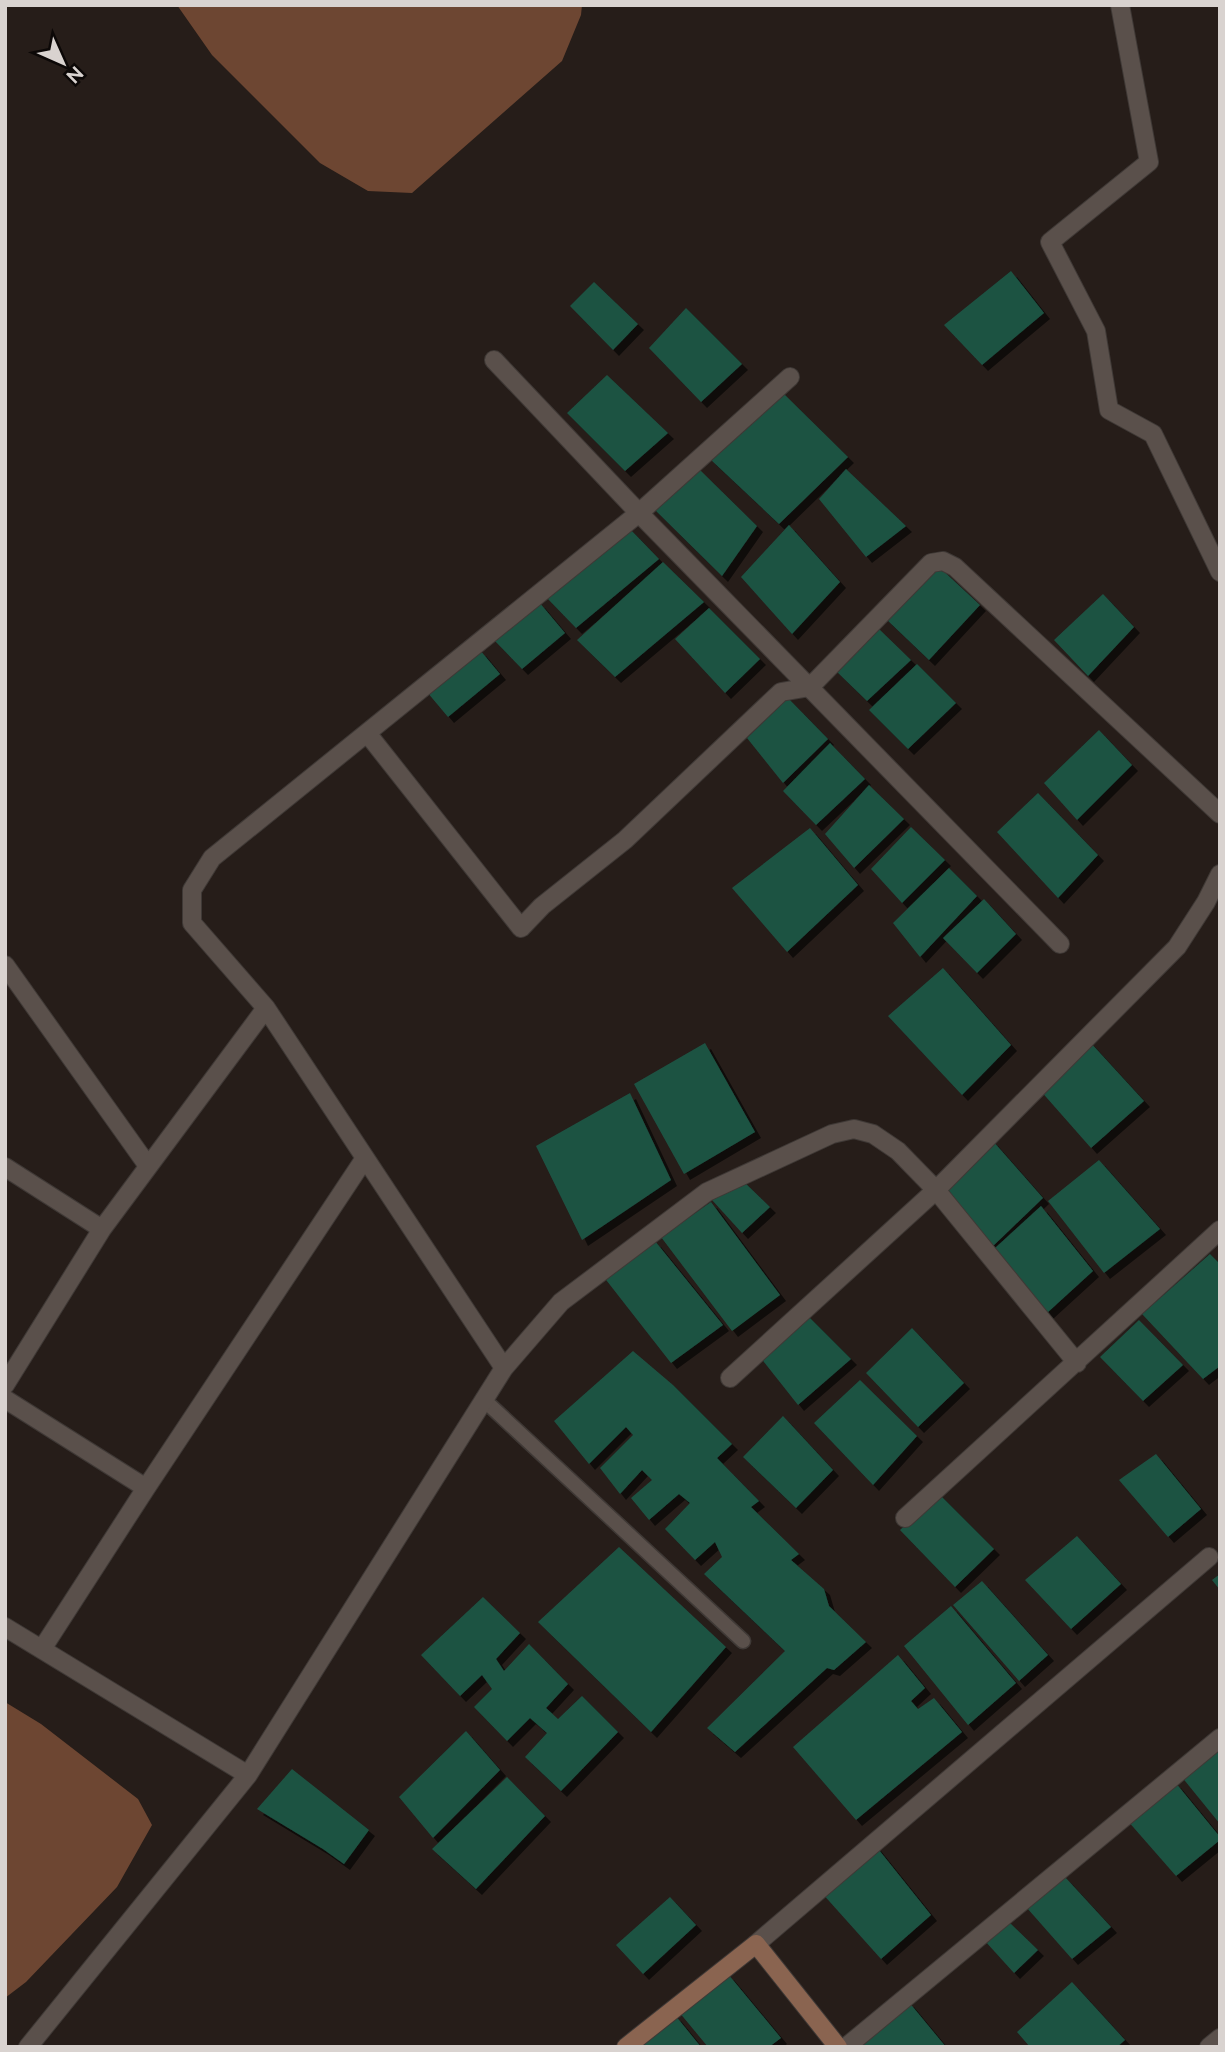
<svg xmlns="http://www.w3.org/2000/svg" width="1225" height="2052" viewBox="0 0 1225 2052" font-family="Raleway,sans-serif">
<defs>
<filter id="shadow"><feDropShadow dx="6" dy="6" stdDeviation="0" flood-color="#0009"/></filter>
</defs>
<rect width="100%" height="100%" fill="#261d19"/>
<!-- water -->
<path fill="#6d4632" d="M177 5H582L581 15 562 61 412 193 368 191 320 163 212 55Z
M5 1702 41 1724 138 1799 152 1825 117 1887 26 1982 5 1998Z"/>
<!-- building -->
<path fill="#1d5243" filter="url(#shadow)" d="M1011 271 1044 313 982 365 944 325Z
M594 282 638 324 613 350 570 306Z
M686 308 742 364 701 402 649 348Z
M607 375 668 433 625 471 567 413Z
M783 393 848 457 779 524 710 459Z
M846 469 906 526 866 557 819 499Z
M700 470 757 526 722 576 655 510Z
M789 525 840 582 792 634 741 577Z
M629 528 659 559 576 628 545 596Z
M663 562 704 602 615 677 577 640Z
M938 566 980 605 929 660 885 618Z
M1103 594 1134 627 1088 676 1054 640Z
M539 602 565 633 522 669 494 640Z
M709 608 760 659 725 693 675 639Z
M877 627 911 660 867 701 835 670Z
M480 650 500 674 448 717 427 692Z
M917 664 956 703 908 749 869 710Z
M788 698 828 739 783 783 747 738Z
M1099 730 1132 765 1077 820 1044 783Z
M830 743 865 779 816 825 783 791Z
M869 785 904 819 854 868 825 834Z
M1038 793 1098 855 1058 898 997 832Z
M911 827 945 860 902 903 871 869Z
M810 828 858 885 787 952 732 888Z
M949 868 977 896 920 957 893 923Z
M984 899 1016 934 977 973 943 938Z
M943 968 1011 1045 962 1095 888 1016Z
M1089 1041 1144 1101 1091 1148 1039 1089Z
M705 1043 755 1132 684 1174 634 1084Z
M630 1093 671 1180 582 1240 536 1146Z
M992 1140 1043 1198 991 1248 942 1188Z
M1099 1160 1160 1229 1104 1273 1048 1201Z
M742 1180 770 1207 742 1233 712 1200 725 1186Z
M711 1202 780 1295 732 1331 661 1237Z
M1041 1206 1093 1271 1047 1313 994 1249Z
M655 1241 723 1325 671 1363 603 1276Z
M1210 1254 1220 1264V1366L1203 1379 1142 1314Z
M808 1316 851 1359 798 1405 760 1357Z
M1139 1320 1183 1365 1143 1401 1100 1357Z
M912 1328 964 1383 918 1427 866 1373Z
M633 1351 673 1385 732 1444 717 1458 759 1501 751 1507 799 1554 791 1560 824 1589 829 1606 866 1642 834 1670 827 1668 735 1752 707 1728 785 1651 704 1574 722 1557 715 1542 695 1560 665 1529 690 1503 679 1494 649 1520 631 1498 652 1480 642 1470 620 1494 600 1468 633 1435 626 1427 589 1464 554 1421Z
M860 1380 917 1436 873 1485 814 1423Z
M783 1416 833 1470 796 1508 743 1457Z
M1156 1454 1201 1509 1168 1537 1119 1480Z
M939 1494 994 1549 955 1587 900 1530Z
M1077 1536 1121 1584 1071 1629 1025 1580Z
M619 1547 726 1647 651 1732 538 1622Z
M1220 1574V1590L1212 1580Z
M982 1581 1048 1655 1019 1681 953 1605Z
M483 1597 520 1633 496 1659 504 1671 529 1644 568 1684 546 1708 558 1719 582 1696 618 1732 561 1791 525 1757 547 1733 530 1718 507 1741 474 1707 492 1689 482 1675 460 1696 421 1655Z
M951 1606 1016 1683 968 1725 904 1646Z
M898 1655 925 1688 911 1701 918 1709 934 1698 962 1732 856 1820 793 1747Z
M466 1731 500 1770 433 1838 399 1797Z
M1220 1744V1824L1181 1776Z
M292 1769 369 1830 344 1864 323 1849 257 1809Z
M507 1777 545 1816 476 1889 432 1849Z
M1175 1782 1220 1837V1840L1176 1876 1127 1820Z
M875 1845 931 1915 881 1959 821 1892Z
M1065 1877 1111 1927 1072 1959 1027 1908Z
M670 1897 696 1925 643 1974 616 1945Z
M1009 1922 1038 1950 1014 1973 985 1941Z
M728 1974 781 2038 769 2047H708L679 2012Z
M1072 1982 1125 2040 1117 2047H1030L1017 2032Z
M908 2001 946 2047H851Z
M675 2015 701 2047H634Z"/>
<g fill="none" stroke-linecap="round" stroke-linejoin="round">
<!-- lane casing -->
<g stroke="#3f3936" stroke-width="17">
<path id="lane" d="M483 1399 743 1641"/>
</g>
<!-- street casing -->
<g stroke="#3f3936" stroke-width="20">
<path id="street" d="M1120 5 1149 162 1050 242 1096 331 1109 410 1153 434 1220 572
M494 360 639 513 1060 944
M367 733 521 928 542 906 625 840 781 692 810 687 931 563 943 561 955 567 1220 814
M5 965 148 1166
M5 1167 102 1229
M504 1368 266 1008 192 923V890L212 858 639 513 790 377
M730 1378 936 1190 1177 947 1206 902 1220 874
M5 1385 102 1229 266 1008
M5 1399 146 1488
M905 1518 1220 1230
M5 1627 248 1775
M42 1649 146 1488 365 1158
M756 1944 1209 1557
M28 2047 248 1775 504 1368 561 1302 707 1192 832 1134 854 1129 873 1134 898 1151 936 1190 1077 1363
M846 2047 1220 1738
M1209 2047 1220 2038"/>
</g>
<!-- secondary casing -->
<g stroke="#3f3936" stroke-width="20">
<path id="secondary" d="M626 2047 756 1944 838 2047"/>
</g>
<!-- lane -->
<use href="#lane" stroke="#5a504b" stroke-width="14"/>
<!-- street -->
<use href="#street" stroke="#5a504b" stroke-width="18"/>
<!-- secondary -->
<use href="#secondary" stroke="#8a6450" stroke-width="18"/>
</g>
<!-- border -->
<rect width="1225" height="2052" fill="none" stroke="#d9d3d0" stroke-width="14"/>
<!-- north arrow -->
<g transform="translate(63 63) rotate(135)" stroke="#0c0807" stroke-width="5" paint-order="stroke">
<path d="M0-5L12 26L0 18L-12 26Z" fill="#d9d3d0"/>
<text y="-10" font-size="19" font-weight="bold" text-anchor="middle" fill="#d9d3d0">N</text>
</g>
</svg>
